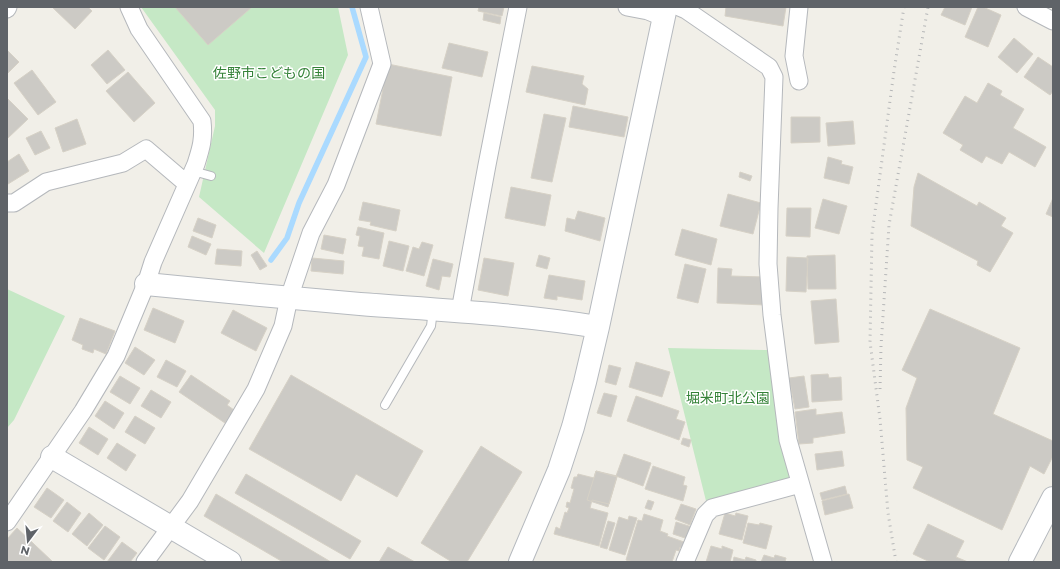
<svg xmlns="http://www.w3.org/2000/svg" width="1060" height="569" viewBox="0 0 1060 569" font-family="Montserrat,'Noto Sans JP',sans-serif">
<rect width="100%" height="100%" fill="#f1efe8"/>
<!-- green -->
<path fill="#c5e8c5" d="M141 7H338L348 55 264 253 199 197 215 126V110Z
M7 289 65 316 14 420 7 428Z
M668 348 768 350 793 479 706 501Z"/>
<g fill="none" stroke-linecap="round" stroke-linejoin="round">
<!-- stream -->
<path stroke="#aadaff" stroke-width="5.5" d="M271 260 287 238 299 203 366 57 352 7"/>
</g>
<!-- building -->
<path fill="#cccac5" stroke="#d6d1c6" d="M52 7H88L92 11 75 29Z
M175 7H252L208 45Z
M479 7H504L502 16 478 11Z
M726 7H786L783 26 725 16Z
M945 7H972L965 25 941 15Z
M978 7H983L1001 15 988 47 965 37Z
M484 13 501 17 500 24 483 20Z
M1014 38 1033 54 1017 73 998 57Z
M449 43 488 52 482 77 442 68Z
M7 50 19 62 7 74Z
M108 50 125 70 107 84 91 65Z
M1038 57 1053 67V91L1050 95 1024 77Z
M388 64 452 77 441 136 376 124Z
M532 66 584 76 582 84 588 89 585 105 526 92Z
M32 70 56 102 38 115 14 83Z
M128 72 155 103 134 122 106 91Z
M988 83 1002 91 1000 95 1024 109 1013 128 1046 147 1035 167 1009 152 1002 164 986 156 982 163 960 150 963 145 943 133 965 96 977 103Z
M7 98 28 119 8 138 7 136Z
M573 106 628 117 624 137 569 127Z
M544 114 566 118 552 182 531 178Z
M791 117H820V142L791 143Z
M77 119 86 144 63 152 55 128Z
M853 121 855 144 828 146 826 123Z
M41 131 50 148 35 155 26 138Z
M19 154 29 171 8 184 7 182V162Z
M828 157 842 161 841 164 853 167 849 184 824 178Z
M740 172 752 176 750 181 739 177Z
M918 173 977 206 979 202 1006 218 1001 226 1013 233 990 272 977 265 978 261 911 226 914 187Z
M511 187 551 195 545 226 505 218Z
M728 194 761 203 753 234 720 226Z
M1053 198V217L1046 214Z
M823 199 847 206 839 234 815 228Z
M363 202 400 210 396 231 370 225 371 222 359 220Z
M787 208H811L810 237 786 236Z
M578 211 605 218 600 241 565 231 567 218 575 220Z
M198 218 216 225 212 238 193 231Z
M358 227 384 233 379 259 362 256 364 247 358 246 360 236 356 235Z
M682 229 717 239 711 265 675 255Z
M324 235 346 239 343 254 321 249Z
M192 236 211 244 206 255 188 247Z
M389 241 409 246 403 271 383 266Z
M422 242 433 245 424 276 406 271 413 247 419 249Z
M217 249 242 251 241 266 215 264Z
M257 251 267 266 260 270 251 255Z
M539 255 550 258 547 269 536 266Z
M835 255 836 289H808L807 256Z
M787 257 808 258 806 292 786 291Z
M312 258 344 261 343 274 311 271Z
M484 258 514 263 508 296 478 290Z
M433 259 453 264 450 277 442 276 439 290 426 286Z
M685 264 706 269 698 303 677 298Z
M718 268 732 269 731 276 765 277 764 305 717 303Z
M549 275 585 281 582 300 557 296V300L544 298Z
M836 299 839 342 815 344 811 301Z
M153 308 184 321 175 343 144 330Z
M930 309 1020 348 993 414 1053 441V456L1044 474 1030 466 1002 530 913 488 923 467 907 460 906 408 917 378 902 370Z
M233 310 267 328 256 351 221 333Z
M80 318 115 331 106 354 94 349 93 353 82 349 83 345 72 340Z
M135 347 155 360 144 375 125 363Z
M166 360 186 371 177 387 157 377Z
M636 362 670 372 662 397 629 387Z
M609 365 621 368 616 385 605 382Z
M828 374 829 378 841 377 842 400 812 402 811 375Z
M191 375 230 401 227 405 234 410 225 423 179 392Z
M291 375 423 451 397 497 356 474 341 501 249 449Z
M120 376 140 388 130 404 110 392Z
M804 376 809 407 795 409 789 378Z
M151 390 171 402 161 418 141 406Z
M604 393 617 396 611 417 597 413Z
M636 396 679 411 676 419 685 422 679 440 627 421Z
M105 401 124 413 114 429 95 416Z
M816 409V415L842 412 845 433 813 438V443L799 444 795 412Z
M135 416 155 428 145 444 125 432Z
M89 427 108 439 98 455 79 443Z
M683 438 691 440 689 447 681 444Z
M117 443 136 455 126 471 107 458Z
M481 446 522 472 467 562H452L421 543Z
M842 451 844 466 817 470 815 454Z
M624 454 651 463 643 486 616 476Z
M653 466 685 477 683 485 687 486 683 501 645 489Z
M596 471 617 477 608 507 587 500Z
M596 471 617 476 609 504 592 500 590 508 608 513 599 546 554 534 556 527 560 529 565 512 567 513 569 508 566 507 567 502 570 503 574 489 571 488 574 477H577L578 474 594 478Z
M246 474 361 541 350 559 235 493Z
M845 486 847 494 822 500 820 493Z
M47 488 64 500 51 518 34 507Z
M216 494 331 562H283L204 516Z
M849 494 853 508 825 515 822 501Z
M648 500 654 502 651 510 645 508Z
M67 502 81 513 68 532 53 521Z
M681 504 696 509 690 525 675 519Z
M89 513 103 525 87 546 72 534Z
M725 513 735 516 736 513 748 516 742 540 719 534Z
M644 514 663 520 660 531 668 534 667 536 684 542 682 548 680 547 679 551 676 550 672 562H634L626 560 638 520 642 521Z
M629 516 637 518 625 555 609 550 619 517 628 520Z
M608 521 615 523 607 549 600 547Z
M676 522 692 527 688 539 673 534Z
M748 523 759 525 760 523 772 526 766 549 743 543Z
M928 524 964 541 956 557 968 562H930L913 554Z
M105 526 120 537 104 560 88 548Z
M17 528 53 562H7V539Z
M122 542 137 553 130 562H107Z
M711 546 722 549V546L733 550 730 562H706Z
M388 547 415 562H379Z
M764 555 774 558 775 555 786 558 785 562H761Z
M734 557 745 560 746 557 756 560V562H733Z"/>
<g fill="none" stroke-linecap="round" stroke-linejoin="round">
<!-- lane casing -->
<g stroke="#b5b8bc" stroke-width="10">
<path id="lane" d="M193 171 211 176
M385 405 431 326 433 310"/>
</g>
<!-- street casing -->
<g stroke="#b5b8bc" stroke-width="19">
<path id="street" d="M627 7 648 11 663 17
M679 7 686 10 769 67 774 77 769 208 768 264 772 315 788 440 823 562
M799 7 794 56 799 81
M1026 7 1053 21
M7 9 8 7
M7 203H14L46 182 123 163 146 149 187 184
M460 311 487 165 518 7
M7 522 83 411 116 356 146 284 153 262 196 164C201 148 204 139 202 121L139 29 129 7
M145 562 190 501 256 389 283 326 289 298 311 233 336 185 382 64 369 7
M685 562 705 515 712 508 800 484"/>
</g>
<!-- secondary casing -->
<g stroke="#b6babf" stroke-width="24">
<path id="secondary" d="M146 284C217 291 289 298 360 304 439 310 520 314 598 327
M52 457 230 562
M520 562 559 470 573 427 585 382 598 327 666 7
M1020 562 1053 498"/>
</g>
<!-- lane -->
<use href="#lane" stroke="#fff" stroke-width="8"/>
<!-- street -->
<use href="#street" stroke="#fff" stroke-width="17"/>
<!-- secondary -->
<use href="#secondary" stroke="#fff" stroke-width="22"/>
<!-- rail -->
<path stroke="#b6b7b8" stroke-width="3" stroke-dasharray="1 5" stroke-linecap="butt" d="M880 389 881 346 889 225 928 7
M896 562 888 513 880 419 870 342 872 234 894 71 904 7"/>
</g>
<g text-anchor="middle" stroke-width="3" stroke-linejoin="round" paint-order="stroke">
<!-- park labels -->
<g font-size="14" fill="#348238" stroke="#fff">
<text x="269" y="78">佐野市こどもの国</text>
<text x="728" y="403">堀米町北公園</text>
</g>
</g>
<!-- border -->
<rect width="1060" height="569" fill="none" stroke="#5f6368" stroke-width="16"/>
<!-- north arrow -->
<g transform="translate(28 541) rotate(196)" stroke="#ffffff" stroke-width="3" paint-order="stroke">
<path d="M0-3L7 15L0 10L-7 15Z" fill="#5f6368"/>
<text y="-6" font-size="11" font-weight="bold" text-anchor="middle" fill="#5f6368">N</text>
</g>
</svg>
